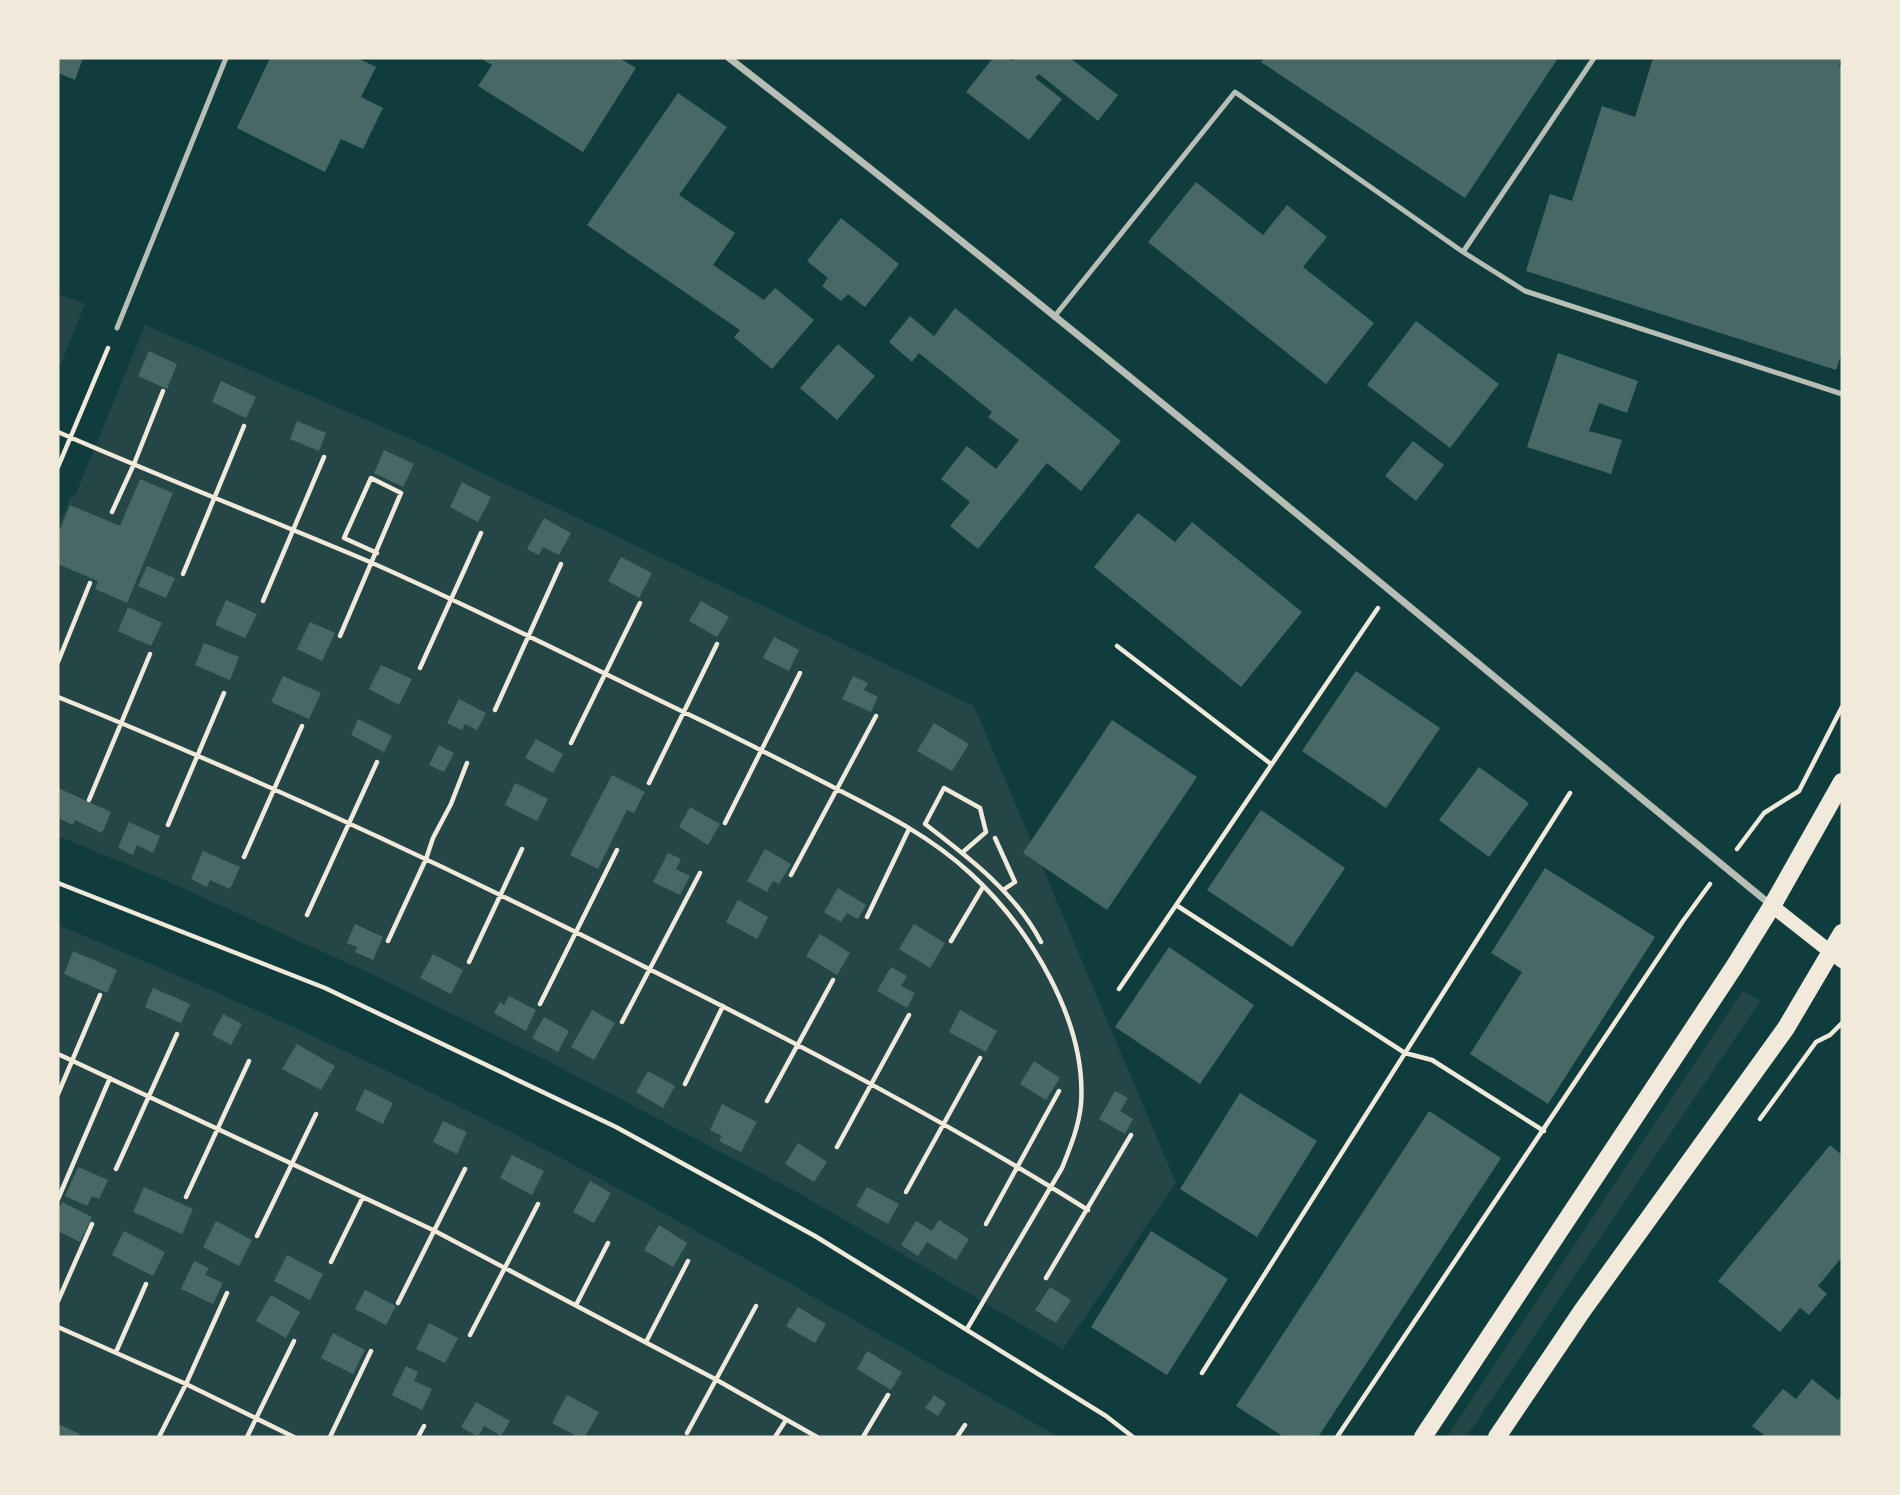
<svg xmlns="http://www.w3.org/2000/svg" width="1900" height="1495" viewBox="0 0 1900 1495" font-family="Signika,sans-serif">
<rect width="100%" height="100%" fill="#0f3d3e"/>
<!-- green -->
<path fill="#244646" d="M58 294 85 304 58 371Z
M145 325 411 439 974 706 1176 1183 1063 1349 804 1196 556 1065 387 981 160 878 58 836V528L70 498 76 494Z
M58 925C265 1010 469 1106 665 1214 798 1287 928 1363 1059 1437H58Z
M1743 990 1760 1001 1466 1437H1447Z"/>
<!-- building -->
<path fill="#486865" d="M58 58H83L75 80 58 73Z
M270 58H357L376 67 361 97 383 108 363 149 341 139 325 172 237 128Z
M480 58H619L636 68 583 152 478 86 492 65Z
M993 58H1009L1013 61 1015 58H1070L1118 95 1098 121 1039 74 1035 78 1062 99 1029 140 966 92Z
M1265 58H1558L1465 198 1261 62Z
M1653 58H1841L1839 66 1842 67V352L1836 370 1526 271 1550 194 1572 201 1602 106 1635 117Z
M678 93 727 127 679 195 735 233 713 265 764 300 775 288 814 320 772 369 734 337 740 330 587 225Z
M1196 182 1263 235 1287 205 1327 237 1303 267 1374 323 1326 384 1148 242Z
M841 218 899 264 865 307 848 294 841 301 822 286 828 278 807 261Z
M955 308 1121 441 1081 491 1047 463 978 549 950 526 970 502 941 479 967 446 996 469 1019 440 988 417 992 412 919 353 912 362 889 342 910 316 934 336Z
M1416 321 1499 384 1450 448 1367 385Z
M838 344 875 376 837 420 800 388Z
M149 351 177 364 167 389 138 376Z
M1558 353 1638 381 1627 413 1599 403 1589 431 1622 440 1611 474 1527 447Z
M221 381 256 397 246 418 212 402Z
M297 421 326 433 319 451 290 439Z
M1413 441 1444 465 1416 501 1385 476Z
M384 450 414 464 403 487 374 473Z
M140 479 173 493 127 603 95 589 98 581 58 564V534L70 505 120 526Z
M462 482 491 497 478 522 450 507Z
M1138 513 1175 542 1192 522 1302 612 1241 687 1094 567Z
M544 518 571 533 559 555 543 547 539 555 527 549Z
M621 557 652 573 639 598 608 581Z
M147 566 175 578 166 598 138 586Z
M226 600 257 614 245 638 215 625Z
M701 601 729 617 717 637 689 621Z
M128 607 162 623 151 646 118 631Z
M310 622 335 633 322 661 297 649Z
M774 637 799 650 789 671 763 658Z
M204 643 239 657 230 680 195 665Z
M381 665 412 679 399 705 369 689Z
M1356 671 1440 728 1386 808 1302 751Z
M283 676 321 693 309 719 271 702Z
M853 676 868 683 864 690 878 697 871 712 842 699Z
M459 699 486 713 477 730 465 724 462 730 447 723Z
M358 719 392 736 384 752 351 735Z
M1112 720 1197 777 1107 910 1023 853Z
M934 723 969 744 952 771 917 751Z
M536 739 563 754 553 773 525 758Z
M439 745 454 753 444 772 429 765Z
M1479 767 1529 803 1489 857 1439 820Z
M612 775 645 792 634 813 627 810 598 869 570 855Z
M515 783 548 799 537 821 505 805Z
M58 788 111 812 102 833 75 820 73 825 58 818Z
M690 807 720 824 708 845 679 827Z
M1261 810 1345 868 1292 947 1207 890Z
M129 822 160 836 153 853 137 845 133 855 118 848Z
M765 849 791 864 779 884 773 881 767 892 747 881Z
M203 851 240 867 230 889 210 880 207 887 191 879Z
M668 853 681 859 676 869 690 876 680 895 653 882Z
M1545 868 1655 937 1548 1104 1470 1054 1522 972 1491 953Z
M838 888 866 905 858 919 847 913 841 922 824 912Z
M738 900 768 917 757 939 726 922Z
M355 924 383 937 373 960 355 952 357 947 347 943Z
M914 924 945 943 930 968 899 949Z
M820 934 850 953 837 975 806 956Z
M1169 947 1254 1005 1200 1084 1115 1027Z
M73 951 117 970 107 993 64 974Z
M433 954 463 970 451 994 420 978Z
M891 967 907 976 901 986 915 993 907 1008 877 991Z
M153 988 190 1004 181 1023 145 1007Z
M509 996 536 1010 526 1031 494 1013 500 1002 504 1005Z
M592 1010 615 1023 594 1060 571 1047Z
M960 1010 997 1031 986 1052 949 1032Z
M223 1014 242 1024 231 1045 212 1035Z
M544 1017 569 1031 558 1052 532 1038Z
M297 1044 335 1066 321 1090 282 1069Z
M1034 1061 1060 1078 1046 1100 1020 1084Z
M648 1071 675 1086 663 1108 636 1092Z
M365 1089 393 1103 383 1124 355 1110Z
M1115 1091 1128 1098 1120 1111 1133 1119 1125 1134 1099 1119Z
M1240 1093 1317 1141 1257 1237 1180 1189Z
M722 1104 757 1122 741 1152 719 1141 722 1136 710 1130Z
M1429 1111 1501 1158 1318 1437H1284L1236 1406Z
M443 1121 467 1132 457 1154 433 1142Z
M798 1143 827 1162 814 1182 785 1164Z
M1830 1145 1842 1155V1257L1818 1286 1827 1294 1809 1315 1800 1308 1780 1332 1718 1281Z
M512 1155 544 1171 532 1195 500 1178Z
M78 1167 108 1180 99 1199 92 1196 87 1206 65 1196Z
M590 1181 611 1193 594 1223 573 1212Z
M144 1187 193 1209 182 1234 133 1212Z
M867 1187 899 1204 888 1224 856 1206Z
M62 1202 92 1217 80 1242 58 1231V1210Z
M939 1220 969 1239 956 1260 927 1242 918 1256 901 1245 916 1221 932 1231Z
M216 1221 252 1240 239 1266 203 1247Z
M659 1225 687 1243 673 1267 644 1250Z
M124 1231 165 1252 153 1276 112 1255Z
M1151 1231 1228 1279 1167 1375 1091 1327Z
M287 1255 323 1274 310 1300 274 1281Z
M194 1261 209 1268 205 1275 223 1283 213 1304 181 1289Z
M1050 1287 1071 1300 1056 1323 1035 1310Z
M365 1290 396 1306 386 1325 355 1309Z
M271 1295 300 1312 286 1338 256 1321Z
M798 1307 826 1324 815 1343 786 1326Z
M429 1323 458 1338 445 1363 416 1349Z
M333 1333 365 1350 353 1374 321 1358Z
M867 1351 902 1372 891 1390 857 1369Z
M406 1366 418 1372 414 1381 432 1389 422 1410 392 1395Z
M1812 1379 1838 1400 1842 1395V1437H1762L1764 1435 1752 1426 1783 1389 1796 1399Z
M567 1395 599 1412 585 1437H578L552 1423Z
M934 1395 946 1403 938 1416 925 1408Z
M476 1402 510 1421 501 1436 484 1426 478 1437 461 1427Z
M58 1424 80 1434 79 1437H58Z"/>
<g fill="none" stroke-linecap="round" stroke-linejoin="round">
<!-- path -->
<path stroke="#f1e9da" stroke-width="4.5" d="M58 432C161 477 266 518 370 562 479 610 586 665 694 717 740 739 786 763 833 787 880 811 930 836 970 873 1029 927 1087 1021 1081 1104 1079 1126 1070 1148 1062 1168L967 1329
M58 467 108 348
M112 512 134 464 163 391
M183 574 244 426
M263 601 324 457
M340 636 401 493 371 478 344 538 377 553
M1117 646 1271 764
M58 662 90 583
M420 668 481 533
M58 697C262 780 461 873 657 973 804 1047 949 1123 1088 1210
M495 710 561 564
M571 743 640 603
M649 783 717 644
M89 800 150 654
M725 823 800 673
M168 825 224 693
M995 838 1015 882 1003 890
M1737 849 1764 813 1799 791 1842 707
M963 852 986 832 980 808 944 788 925 824C968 857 1015 892 1041 942
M244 857 302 726
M791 875 876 716
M58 883 325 988 616 1127 815 1236 1106 1416 1133 1437
M1176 905 1405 1053 1432 1060 1544 1131
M307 915 377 762
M867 917 909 829
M388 941 426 859 433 838 451 804 467 763
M951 941 983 887
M469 962 522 849
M1119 989 1378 608
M540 1004 617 850
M622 1022 700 873
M58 1054 433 1230 715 1379 817 1437
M685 1084 723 1006
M58 1094 100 995
M767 1101 833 980
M1760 1119 1816 1042 1830 1035 1842 1023
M837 1147 909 1015
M116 1169 177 1034
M906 1192 980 1058
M186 1197 249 1061
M58 1199 110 1078
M986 1224 1059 1091
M257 1236 316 1114
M331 1262 363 1197
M1046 1278 1131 1135
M58 1301 92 1224
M398 1303 465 1169
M576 1305 608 1243
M58 1327 186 1384 294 1437
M470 1335 538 1204
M646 1342 688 1261
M116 1352 146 1284
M1202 1373 1570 793
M687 1433 756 1306
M159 1437 186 1384 227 1293
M247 1437 294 1341
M330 1437 371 1351
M418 1437 424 1426
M775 1437 786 1420
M863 1437 888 1395
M957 1437 965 1425
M1337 1437 1683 921 1710 884"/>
<!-- service -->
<path stroke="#b8beb3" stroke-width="5" d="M1463 252 1594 58
M1054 317 1235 92 1463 252 1525 291 1842 394
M117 328 226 58"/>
<!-- minor -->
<path stroke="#b8beb3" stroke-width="7" d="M729 58C1083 332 1425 621 1771 905"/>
<!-- secondary -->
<path stroke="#f1e9da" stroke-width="14" d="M1772 906 1842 961"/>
<!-- primary -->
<path stroke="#f1e9da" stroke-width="18" d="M1423 1437 1734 967 1772 906 1842 782
M1497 1437 1582 1311 1786 1028 1842 933"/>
</g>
<!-- border -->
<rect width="1900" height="1495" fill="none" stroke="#f1e9da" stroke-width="119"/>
</svg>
